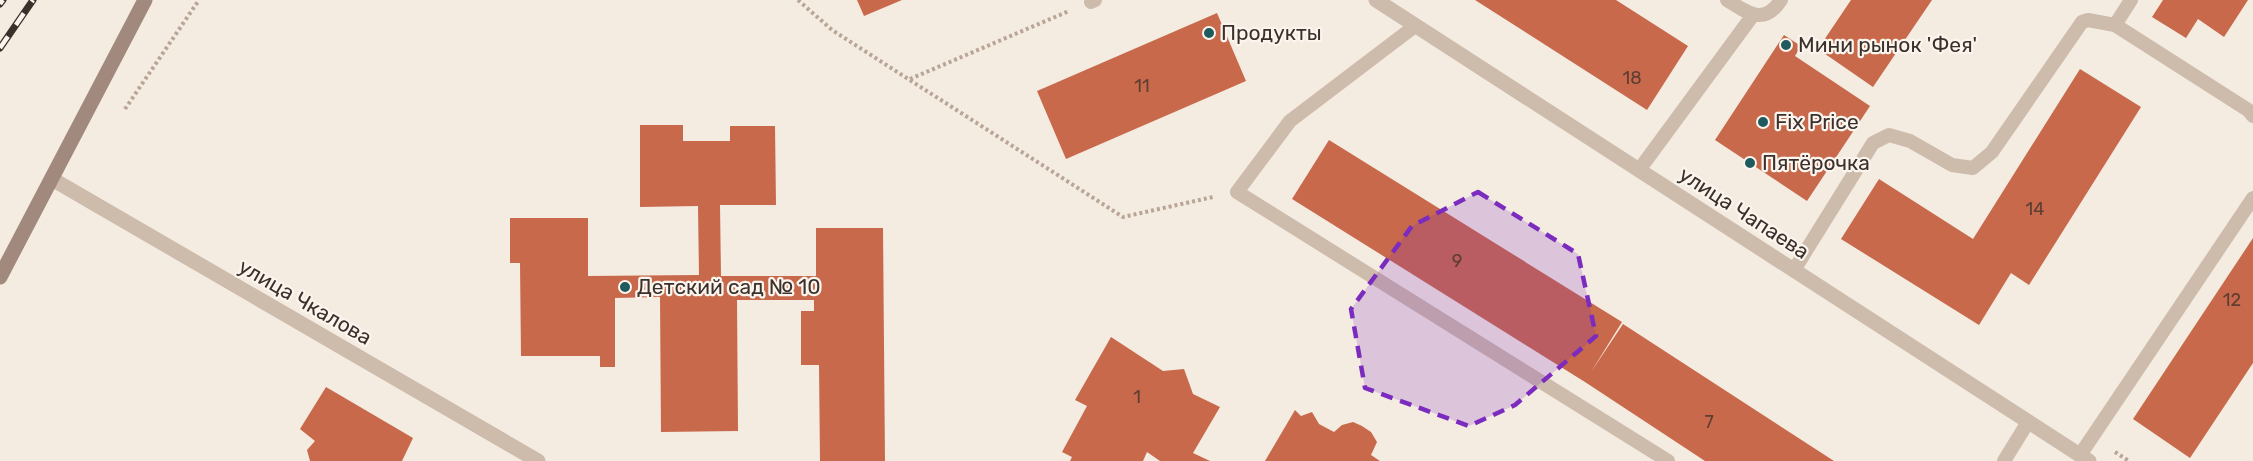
<svg xmlns="http://www.w3.org/2000/svg" width="2253" height="461" viewBox="0 0 2253 461" font-family="Rubik,sans-serif">
<rect width="100%" height="100%" fill="#f4ebe1"/>
<!-- building -->
<path fill="#c8694b" d="M857 0H902L864 16Z
M1475 0H1616L1688 46 1647 110Z
M1851 0H1932L1873 87 1818 49Z
M2163 0H2248L2224 37 2198 19 2186 38 2152 17Z
M1217 13 1246 81 1066 159 1037 91Z
M1784 35 1801 46 1795 56 1870 106 1807 201 1715 140Z
M2080 69 2141 107 2029 285 2011 273 1979 325 1841 239 1879 179 1973 239Z
M640 125H683V141H730V126H775L776 205H720L721 276H816V228H883L885 461H820L819 365H801V311H814V300H737L738 431 661 432 660 297 615 298V367H600V356H521L520 263H510V218H588V276L699 275 698 206 640 207Z
M1329 140 1622 322 1591 372 1623 324 1834 461H1705L1585 382 1292 199Z
M2253 238V363L2190 458 2133 419Z
M1111 337 1163 371 1184 369 1193 394 1220 407 1193 453 1210 461H1160L1147 452 1143 461H1070L1072 457 1062 452 1087 406 1075 400Z
M326 387 413 438 402 461H310L307 450 315 441 300 429Z
M1295 410 1301 416 1312 412 1319 424 1334 432 1342 425 1353 422 1362 426 1371 432 1377 442 1371 455 1380 461H1265Z"/>
<g fill="none" stroke-linecap="round" stroke-linejoin="round">
<!-- path -->
<path stroke="#b9a596" stroke-width="4" stroke-dasharray="3 3" stroke-linecap="butt" d="M798 0 832 30 1123 217 1213 197
M910 79 1069 11
M125 109 199 0
M2115 452 2129 461"/>
<!-- service -->
<path stroke="#cdbbac" stroke-width="14" d="M1727 0C1748 13 1764 26 1781 0
M1091 2 1095 0
M2115 25 2131 0
M1415 26 1290 121 1237 192 1668 461
M1639 170 1753 15
M1794 270 1873 143 1889 135 1910 141 1952 165 1973 168 1992 152 2082 22 2088 20 2115 25 2248 110 2253 116
M2080 455 2253 198
M2004 461 2028 422"/>
<!-- minor -->
<path stroke="#cdbbac" stroke-width="15" d="M1376 0 2089 461
M52 179 538 461"/>
<!-- secondary -->
<path stroke="#a18a7d" stroke-width="15" d="M0 277 145 0"/>
<!-- rail casing -->
<g stroke="#3b302b" stroke-width="7">
<path id="rail" d="M0 4 3 0
M0 48 33 0"/>
</g>
<!-- rail -->
<use href="#rail" stroke="#fbf5ee" stroke-width="4.5" stroke-dasharray="14" stroke-linecap="butt"/>
</g>
<!-- marked area -->
<path fill="#7b2cbf" fill-opacity="0.2" stroke="#7b2cbf" stroke-width="4.5" stroke-dasharray="12 8" stroke-linejoin="round" d="M1478 192 1578 254 1596 336 1515 405 1469 426 1365 388 1351 309 1412 226Z"/>
<!-- markers -->
<g fill="#1f5a5e" stroke="#fbf5ee" stroke-width="2">
<circle cx="1209" cy="33" r="6"/>
<circle cx="1786" cy="45" r="6"/>
<circle cx="1763" cy="122" r="6"/>
<circle cx="1750" cy="163" r="6"/>
<circle cx="625" cy="287" r="6"/>
</g>
<g text-anchor="middle" stroke-width="4.5" stroke-linejoin="round" paint-order="stroke">
<!-- number labels -->
<g font-size="18" fill="#5e3e33">
<text x="1632" y="84">18</text>
<text x="1142" y="92">11</text>
<text x="2035" y="215">14</text>
<text x="1457" y="267">9</text>
<text x="2232" y="306">12</text>
<text x="1137" y="403">1</text>
<text x="1709" y="428">7</text>
</g>
<!-- poi labels -->
<g font-size="21" fill="#3b302b" stroke="#fbf5ee" text-anchor="start">
<text x="1221" y="40">Продукты</text>
<text x="1798" y="52">Мини рынок 'Фея'</text>
<text x="1775" y="129">Fix Price</text>
<text x="1762" y="170">Пятёрочка</text>
<text x="637" y="294">Детский сад № 10</text>
</g>
<!-- street labels -->
<g font-size="21" fill="#3b302b" stroke="#fbf5ee">
<text transform="translate(1744 213) rotate(33)" y="7">улица Чапаева</text>
<text transform="translate(305 302) rotate(30)" y="7">улица Чкалова</text>
</g>
</g>
</svg>
